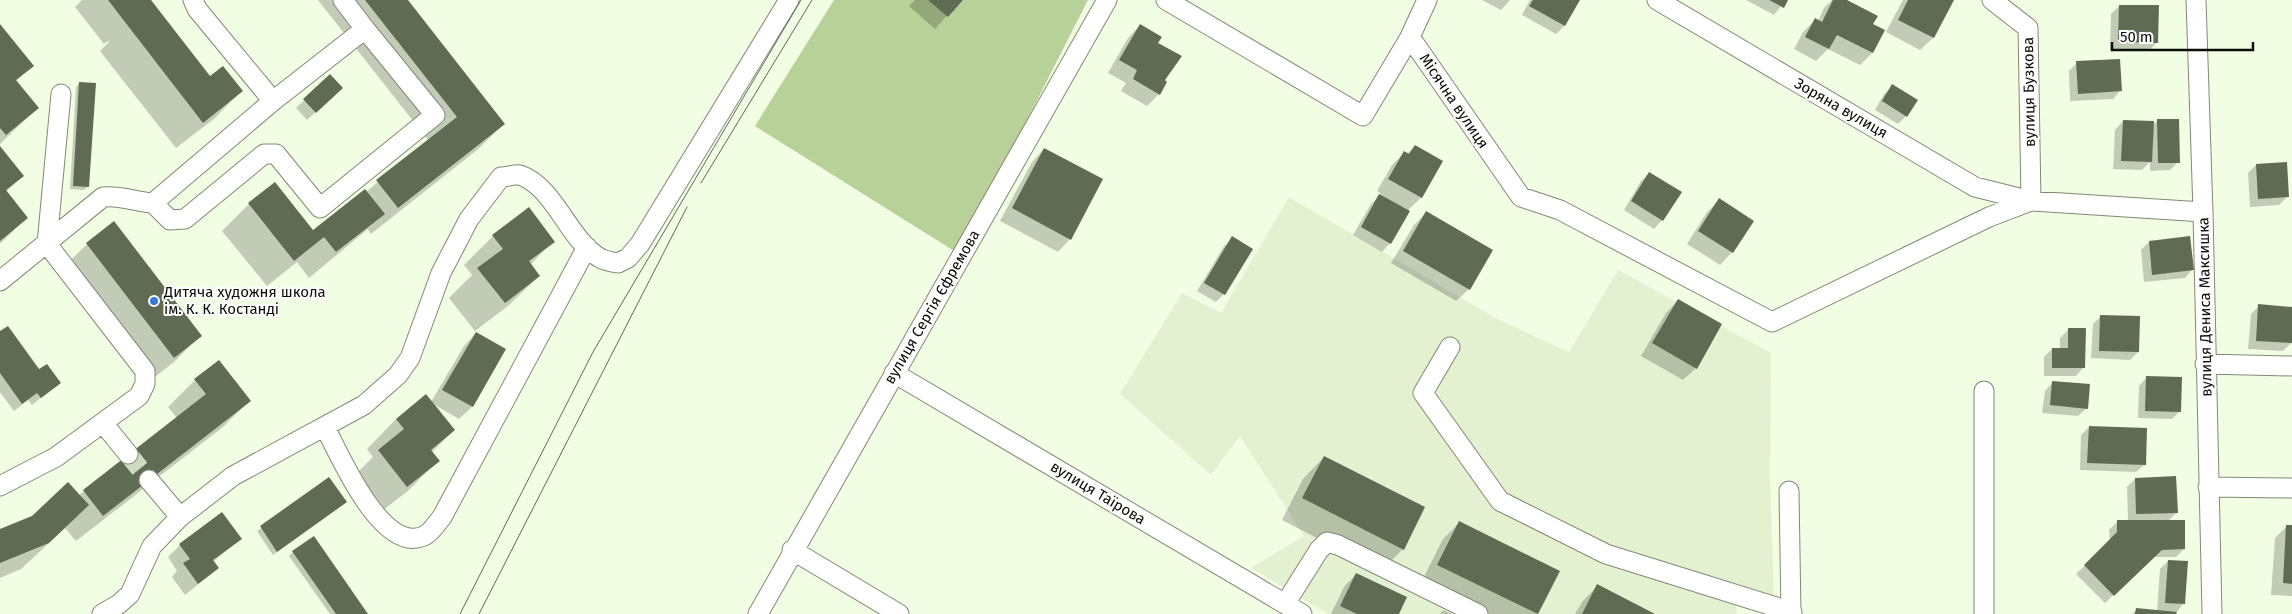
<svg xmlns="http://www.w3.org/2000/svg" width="2292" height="614" viewBox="0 0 2292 614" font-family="'Fira Sans',sans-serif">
<rect width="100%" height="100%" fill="#f2fee4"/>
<!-- built -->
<path fill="#e3f1d1" d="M1289 197 1499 320 1569 352 1618 270 1771 353 1770 476 1774 598 1733 583 1737 614H1328L1251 568 1304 536 1240 436 1211 475 1120 394 1182 293 1221 313Z"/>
<!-- green -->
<path fill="#b8d198" d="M834 0H1088L959 254 755 126Z"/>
<!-- shadow -->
<path fill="#0003" d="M82 0H149L210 78 241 91 215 118 176 148 100 51 109 42 108 41 104 44 75 7Z
M318 0H407L504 124 477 150 371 234 368 229 309 278 297 262 267 286 222 231 249 204 275 184 313 232 366 192 428 140Z
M915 0H961L935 29 909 6Z
M1482 0H1510L1501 10Z
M1530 0H1579L1564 26 1556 34 1522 15Z
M1746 0H1786L1774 15Z
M1832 0H1845L1872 25 1883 31 1872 53 1860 65 1828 49 1816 61 1794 49 1803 32 1815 20 1818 21 1824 8Z
M1903 0H1953L1933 38 1920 50 1886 32Z
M2119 6 2157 42 2149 51 2110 50 2111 14Z
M1140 25 1157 43 1163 81 1159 94 1147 106 1121 91 1126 83 1108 73 1128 38Z
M0 26 32 66 16 81 37 108 0 144Z
M2077 63 2121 90 2113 99 2070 101 2069 71Z
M330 76 341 88 307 120 296 108Z
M80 83 88 186 84 190 70 189 76 87Z
M1893 86 1906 116 1898 124 1875 110 1884 94Z
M2158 120 2178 162 2170 170 2150 171V162L2142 170 2113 169 2115 130 2123 121 2152 126Z
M1415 146 1442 161 1421 198 1407 211 1390 243 1382 252 1353 235 1371 204 1381 194 1377 191 1392 165 1404 153 1407 154Z
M0 148 22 176 6 192 26 218 0 244Z
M1044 149 1070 239 1058 252 1000 221 1032 162Z
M2256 165 2287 197 2279 205 2250 207 2248 173Z
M1650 173 1662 220 1654 229 1624 210 1641 181Z
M1719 200 1732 252 1720 265 1687 244 1707 212Z
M1426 213 1469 289 1456 301 1391 263 1414 225Z
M493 236 553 241 530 265 539 276 509 305 475 331 449 298 472 275 464 265Z
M1233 238 1224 294 1216 302 1197 291 1224 246Z
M2149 242 2193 269 2185 278 2144 282 2141 250Z
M87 244 200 336 174 362 147 383 61 270Z
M1678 300 1696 368 1683 380 1641 356 1666 313Z
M2259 306 2292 308 2291 343 2283 351 2248 349 2251 314Z
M2101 316 2138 352 2130 360 2091 358 2093 324Z
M2069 329 2084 367 2076 376H2044V357L2052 349H2060V338Z
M0 333 39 371 59 383 32 405 28 400 14 411 0 392Z
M476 333 504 350 472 407 459 419 433 404 454 430 432 452 438 460 409 490 377 515 350 480 373 457 367 449 396 419 431 402 464 346Z
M219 362 249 401 223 427 76 541 65 528 21 569 0 578V530L79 495 177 418 168 407 195 380Z
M2147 377 2180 411 2172 419 2138 418 2139 386Z
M2053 382 2087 408 2078 416 2042 413 2045 391Z
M2089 427 2145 464 2136 472 2080 470 2081 435Z
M1324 457 1403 549 1381 571 1282 520 1303 479Z
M329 479 346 502 273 555 257 531Z
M2135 479 2177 512 2168 521 2184 549 2176 557H2152L2105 603 2076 574 2110 541 2109 530 2118 521H2128L2127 487Z
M1459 523 1558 572 1537 614H1489L1422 581 1443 539Z
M2287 526H2292V596L2271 595 2275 538Z
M240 539 213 562 218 568 185 595 172 577 177 571 168 557 180 545Z
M293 552 367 614H330L289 556Z
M2168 561 2184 603 2175 614H2132L2137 609 2157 611 2160 569Z
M1356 574 1398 614H1331L1344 587Z
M1597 586 1652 614H1575L1582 602Z
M1443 610 1452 614H1440Z"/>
<!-- building -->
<path fill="#606b54" d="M108 0H151L210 76 223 66 243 91 203 123Z
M365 0H408L505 124 398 208 376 180 457 117Z
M928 0H963L948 17Z
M1533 0H1580L1565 26 1529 6Z
M1769 0H1788L1784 8Z
M1833 0H1847L1878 16 1873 24 1885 30 1873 53 1837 35 1829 49 1805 37 1815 18 1822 22Z
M1908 0H1954L1934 38 1898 20Z
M2119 5H2159L2158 43 2118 42Z
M0 24 34 66 16 80 39 108 6 135 0 128Z
M1140 24 1162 37 1158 43 1182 56 1165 80 1167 82 1160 95 1133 79 1137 70 1119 60Z
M2120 59 2122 91 2078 94 2076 61Z
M330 74 343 88 316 113 303 99Z
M79 82 96 83 89 187 73 186Z
M1892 84 1918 100 1907 117 1882 101Z
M2157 119H2179L2180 163H2158Z
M2123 120 2154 121 2152 162 2121 161Z
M1415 145 1443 161 1422 198 1388 179 1404 151 1409 154Z
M0 146 24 176 6 190 28 218 0 241Z
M1044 148 1103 179 1071 240 1012 208Z
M2287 162 2289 197 2258 199 2256 164Z
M1649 172 1682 192 1663 221 1631 201Z
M275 182 313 230 365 189 385 214 336 252 324 237 294 261 248 203Z
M1379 194 1410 211 1391 244 1361 227Z
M1719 198 1754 221 1733 253 1698 231Z
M529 207 555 242 529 261 540 276 505 303 477 268 503 249 492 235Z
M1426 211 1493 250 1470 290 1403 251Z
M114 221 202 336 174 358 86 243Z
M1232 236 1253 249 1225 295 1204 283Z
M2190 236 2194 270 2152 275 2149 241Z
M1678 299 1722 324 1697 369 1652 343Z
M2258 304 2292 307V343L2256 341Z
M2100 315 2140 316 2139 352 2099 351Z
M8 326 39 369 47 364 61 383 41 398 37 393 22 404 0 373V331Z
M2068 328H2086L2085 368H2052V348H2068Z
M476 332 506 349 473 407 442 390Z
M219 360 251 401 103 516 83 490 206 394 194 379Z
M2146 376 2182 377 2181 412 2145 411Z
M2052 381 2090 384 2088 409 2050 405Z
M426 394 455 430 431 450 440 461 407 487 378 450 404 429 396 419Z
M2089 426 2147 428 2146 465 2087 463Z
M1324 456 1425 507 1404 550 1302 498Z
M2176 476 2178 513 2136 514 2135 478Z
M329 477 347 502 277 552 260 526Z
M68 482 89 505 49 543 0 563V529L32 516Z
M222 512 242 539 213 560 219 568 198 584 183 563 190 559 179 544Z
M2117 520H2185V549L2162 550 2114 596 2084 565 2117 532Z
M1459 521 1560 571 1538 614 1437 565Z
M2286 525H2292V584L2283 583Z
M314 536 368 614H336L292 551Z
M2168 560 2188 561 2185 604 2165 603Z
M1356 573 1407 597 1399 614H1357L1340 606Z
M1597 584 1655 614H1582Z
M2136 608 2177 612 2176 614H2135Z"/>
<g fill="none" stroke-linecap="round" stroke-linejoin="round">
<!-- minor-tunnel -->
<path stroke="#cfdac3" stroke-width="19" stroke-dasharray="19 9" stroke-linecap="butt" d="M128 454 149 480"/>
<!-- minor casing -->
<g stroke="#7f8a73" stroke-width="21">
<path id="minor" d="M193 0 197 9 273 101
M1166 0 1363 116 1410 37 1521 197 1560 210 1772 322 1989 217 2031 201 2203 212
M1657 0 1975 187 2031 201 2028 28 1992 0
M2196 0 2203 212 2212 614
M1410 37 1427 0
M153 203 170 220 185 219 264 154H276L320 208 435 115 365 29
M0 281 103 197C120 195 136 202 153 203L273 101 365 29 343 0
M1450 347 1423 393 1500 501 1606 554 1792 612
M2205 364 2292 366
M894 373 1302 614
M1984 391V614
M103 423 128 454
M325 427C339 454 382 555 424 536 432 532 436 524 442 517L587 247
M149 480 180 517
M0 486 56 457 139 396 145 384V371L47 244 61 94
M2208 487 2292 488
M1789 491 1791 614
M792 550 899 614
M1285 604 1319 550 1327 542 1338 545 1478 614
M102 614 119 604 130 594 152 546 180 517 233 476 364 405 398 375 410 358 441 273 469 219 501 177C507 177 515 174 520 175 555 187 569 241 600 258 605 261 612 262 618 263L628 258 640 244 789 0
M758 614 1107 0"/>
</g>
<!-- minor -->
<use href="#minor" stroke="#fff" stroke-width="19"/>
<!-- tram -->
<path stroke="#616859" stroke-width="1" d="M701 183 812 0
M460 614 593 352 801 0
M479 614 687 207"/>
</g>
<!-- markers -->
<circle fill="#3678e6" stroke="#fff" stroke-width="2" cx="154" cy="301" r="5"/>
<g text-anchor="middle" stroke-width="4" stroke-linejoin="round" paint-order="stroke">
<!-- street labels -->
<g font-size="15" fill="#0b0e06" stroke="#fff">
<text transform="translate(2029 92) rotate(-91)" y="5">вулиця Бузкова</text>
<text transform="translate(1454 101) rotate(56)" y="5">Місячна вулиця</text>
<text transform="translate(1841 108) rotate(30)" y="5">Зоряна вулиця</text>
<text transform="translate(932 307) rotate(-60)" y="5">вулиця Сергія Єфремова</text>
<text transform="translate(2205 307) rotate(-91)" y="5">вулиця Дениса Максишка</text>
<text transform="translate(1098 493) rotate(31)" y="5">вулиця Таїрова</text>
</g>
<!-- poi labels -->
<g font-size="15" fill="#0b0e06" stroke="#fff" text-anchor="start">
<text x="164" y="297">Дитяча художня школа<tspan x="164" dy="17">ім. К. К. Костанді</tspan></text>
</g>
</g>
<!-- scale -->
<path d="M2112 42v8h141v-8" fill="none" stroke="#0b0e06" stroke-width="2.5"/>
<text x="2120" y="42" font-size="15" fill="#0b0e06" stroke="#ffffff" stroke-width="4" paint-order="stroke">50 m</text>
</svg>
